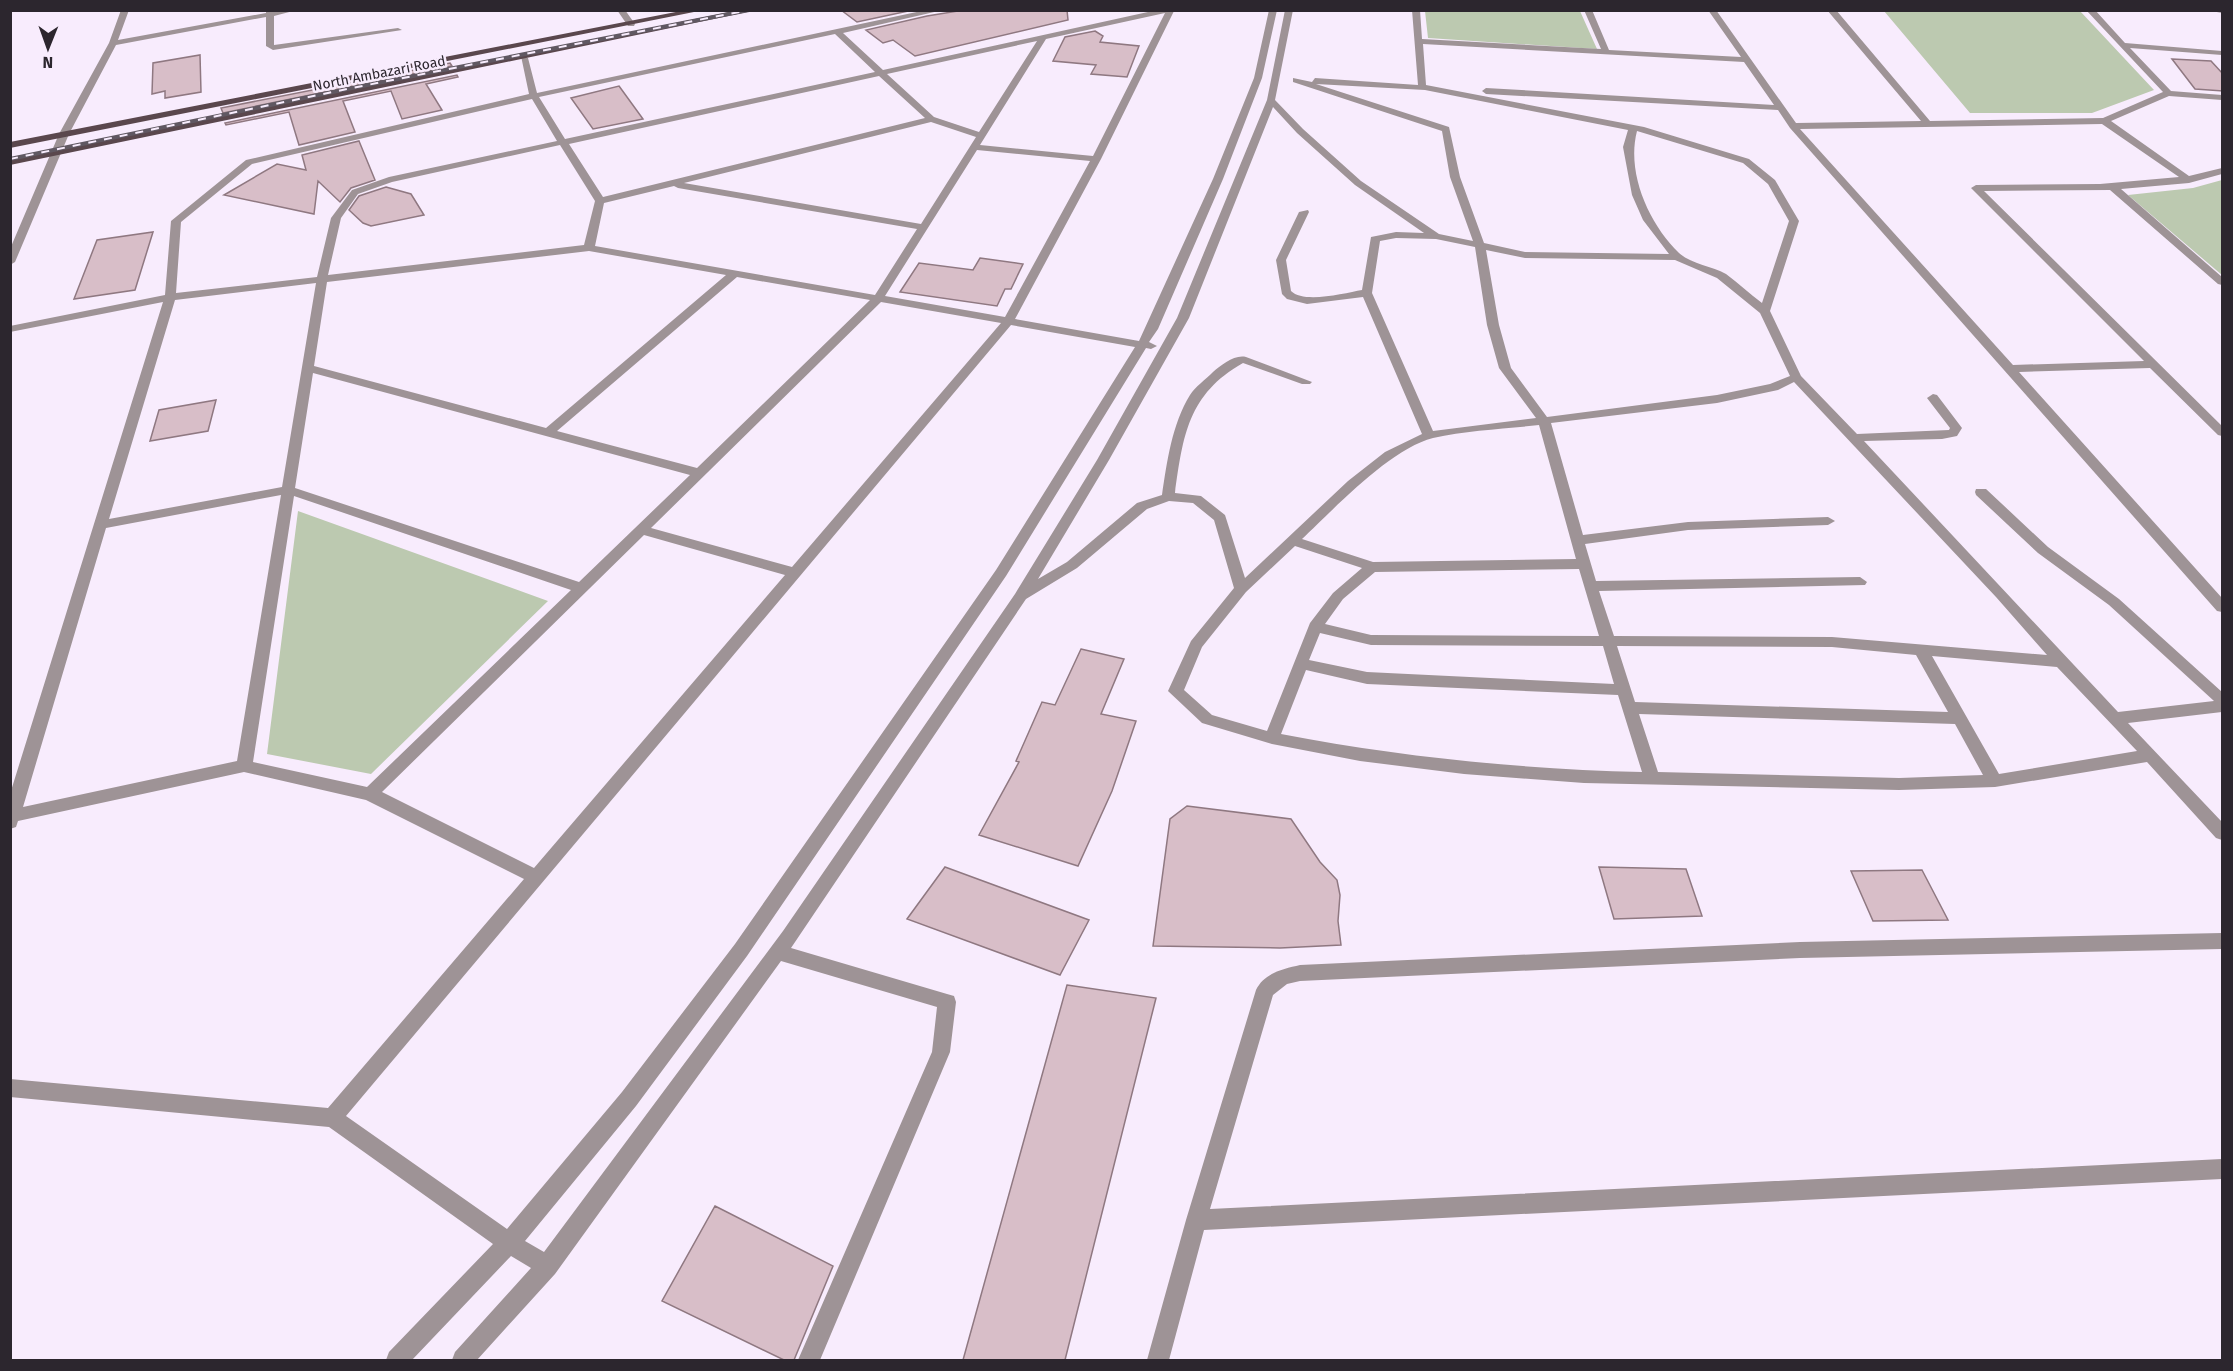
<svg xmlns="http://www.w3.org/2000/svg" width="2233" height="1371" viewBox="0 0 2233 1371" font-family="'Fira Sans',sans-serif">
<rect width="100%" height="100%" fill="#f8ecfd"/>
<!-- green -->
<path fill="#bcc9b0" d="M1425 11H1580L1597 49 1428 38Z
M1884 11H2080L2154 90 2092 113H1970Z
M2222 180V275L2128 195 2193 188Z
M298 511 548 601 371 774 267 754Z"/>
<!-- building -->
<path fill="#d8bec8" stroke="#8f7881" stroke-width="1.5" d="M841 10H913L857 22Z
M964 10H1067L1068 20 915 56 893 40 883 43 866 30 927 16Z
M1095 31 1103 36 1100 42 1139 46 1127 77 1091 74 1096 65 1053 61 1065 37Z
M200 55 201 92 165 98V91L152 94 153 63Z
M2172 59 2211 61 2223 74V91L2195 89Z
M450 63 452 66 223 113 221 108Z
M457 75 458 77 426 84 442 110 402 119 391 91 343 101 355 132 299 145 289 112 226 125 225 123Z
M619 86 643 119 593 129 571 98Z
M359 141 375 180 351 188 340 202 318 181 314 214 224 195 277 164 306 170 302 155Z
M386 187 411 194 424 215 371 226 363 223 349 210 359 196Z
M153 232 135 290 74 299 97 240Z
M980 258 1023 264 1011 289H1005L997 306 900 292 919 263 973 270Z
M216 400 208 431 150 441 159 410Z
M1081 649 1124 659 1101 714 1136 721 1112 791 1078 866 979 835 1019 762 1016 761 1042 702 1055 705Z
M1187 806 1291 819 1320 862 1337 880 1340 895 1338 921 1341 945 1280 948 1153 946 1170 819Z
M945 867 1089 920 1060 975 907 919Z
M1599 867 1686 869 1702 916 1614 919Z
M1922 870 1948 920 1873 921 1851 871Z
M1067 985 1156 998 1065 1360H963Z
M715 1206 833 1266 794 1360H784L662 1301Z"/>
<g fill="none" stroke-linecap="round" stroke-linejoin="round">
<!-- minor -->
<path fill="#9e9396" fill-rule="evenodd" d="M121 10H129L118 40 266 13V10H297L274 16V45L398 28 402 30 273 50 266 46V17L116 45 69 134 15 262 10 265V249L59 134 109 43Z
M617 10H625L635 24 634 26H628Z
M926 10H943L843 33 883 70 1157 10 1174 11 1101 159 1015 319 1139 341 1213 179 1254 78 1269 10H1277L1262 78 1223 179 1158 329 1149 342 1157 346 1151 349 1146 348 1006 576 747 956 636 1106 525 1241 544 1252 783 931 1015 594 1097 460 1177 318 1267 100 1285 10H1293L1275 100 1303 129 1361 181 1439 234 1473 241 1450 177 1442 131 1293 82V78L1312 82 1315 78 1418 85 1412 10H1420L1422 39 1601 49 1584 10H1592L1609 50 1741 57 1708 10H1716L1796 123 1921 121 1827 10H1836L1930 121 2103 118 2163 92 2086 10H2095L2125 43 2222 51V55L2130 48 2171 91 2222 95V100L2169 96 2111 121 2189 176 2222 168V174L2189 183 2121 189 2222 277V285L2218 284 2110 190 1984 191 2222 426V436L2218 435 2150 368 2019 372 2222 598V612L2217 611 1790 128 1778 110 1486 94 1482 91 1486 88 1774 105 1744 62 1423 44 1426 85 1644 127 1749 159 1775 180 1799 221 1770 311 1801 376 1857 434 1949 430 1950 428 1927 398 1933 394 1937 395 1962 428 1957 436 1942 439 1864 441 2118 712 2214 701 2109 605 2038 553 1976 495 1975 492 1976 489H1986L2048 547 2119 599 2222 692V712L2128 723 2222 822V840L2216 838 2147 762 1995 787 1899 790 1584 783 1464 774 1360 761 1272 744 1202 723 1168 691 1191 641 1234 588 1214 520 1193 503 1169 501 1147 509 1077 568 1026 599 791 948 947 994 954 996 956 1002 950 1052 820 1360H798L932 1052 937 1007 781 961 555 1274 477 1360H452L455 1352 531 1268 511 1256 412 1360H386L389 1352 493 1244 329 1127 10 1097V1079L328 1108 524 879 366 800 244 772 18 821 16 827 10 829V794L163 302 10 332V326L165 295 171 221 246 160 529 94 521 56 528 58 537 93ZM1165 13 1093 156 980 145 1046 39ZM835 34 875 72 565 139 539 97ZM1037 41 979 132 934 117 887 74ZM879 76 925 118 603 197 569 144ZM1316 84 1425 90 1628 130 1623 147 1632 195 1643 220 1669 254 1525 252 1484 243 1460 177 1449 127ZM532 99 557 141 389 177 352 190 331 218 317 277 176 293 181 222 252 164ZM1273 107 1297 133 1355 185 1424 233 1396 232 1371 237 1362 290C1345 293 1304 304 1291 291L1286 260 1309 212 1308 210 1299 212 1276 260 1282 294 1287 299 1307 304 1363 297 1422 434 1385 452 1348 481 1245 578 1225 515 1201 496 1175 493C1183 436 1188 394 1243 363L1302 384H1310L1312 382 1246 357C1235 354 1221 365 1213 372 1206 379 1195 387 1190 395 1172 424 1167 462 1162 495L1137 503 1067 562 1038 579 1109 460 1189 318ZM931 122 976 137 921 224 684 183ZM2102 124 2179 177 2100 184 1976 185 1971 188 2144 361 2013 365 1800 129ZM1637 131 1743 163 1768 184 1789 221 1762 303C1750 294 1738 283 1726 274 1712 266 1691 264 1679 253 1649 224 1626 173 1637 131ZM560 145 595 201 584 245 328 275 341 218 358 194 392 182ZM977 150 1090 161 1005 317 885 296ZM674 186 678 188 917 229 875 295 595 246 604 203ZM1396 238 1436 239 1475 247 1487 325 1499 368 1536 418 1433 431 1372 293 1380 241ZM1486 250 1525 258 1675 260 1717 278 1760 313 1790 376 1770 384 1717 395 1547 417 1511 368 1499 325ZM589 251 726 275 546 428 314 366 327 282ZM737 277 870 300 697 468 557 431ZM316 283 282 487 109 519 175 300ZM881 302 1001 323 792 567 651 528ZM1011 325 1135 347 996 570 735 944 622 1092 507 1229 346 1116ZM313 373 690 475 579 582 295 488ZM1794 382 1996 597 2047 655 1832 637 1614 636 1599 591 1865 585 1867 582 1860 577 1596 581 1585 544 1688 530 1828 525 1835 521 1828 517 1688 522 1583 535 1551 423 1717 403 1778 390ZM1539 425 1576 559 1373 562 1302 539C1335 508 1390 449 1433 438 1467 430 1505 429 1539 425ZM281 495 237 761 23 807 106 528ZM294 496 571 590 367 787 253 762ZM644 535 785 575 534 868 382 792ZM1295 546 1362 568 1333 593 1310 623 1267 731 1212 715 1184 690 1202 647 1246 592ZM1579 569 1599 636 1371 635 1325 624 1343 599 1375 572ZM1320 633 1371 645 1603 646 1614 684 1367 672 1309 660ZM1617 646 1832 647 1916 655 1948 712 1635 702ZM1932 656 2057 667 2137 751 1999 774ZM1306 670 1367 684 1618 695 1642 772C1520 769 1401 757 1281 734ZM1639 714 1955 724 1983 775 1899 778 1658 772Z
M2206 10H2222V13Z
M2222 933V949L1800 958 1300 981 1287 984 1273 995 1210 1209 2222 1159V1179L1204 1230 1169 1360H1147L1186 1220 1256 990C1264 973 1283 969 1300 965L1800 942Z"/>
<!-- major -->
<path fill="#5a474d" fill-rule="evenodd" d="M686 10H704L10 148V142Z
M739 10H757L10 165V159Z"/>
<!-- rail casing -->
<g stroke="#605862" stroke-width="4">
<path id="rail" d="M10 159 352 88 749 10"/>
</g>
<!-- rail -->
<use href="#rail" stroke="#f8ecfd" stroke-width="2" stroke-dasharray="8" stroke-linecap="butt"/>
</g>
<g text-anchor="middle" stroke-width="5" stroke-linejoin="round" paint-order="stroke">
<!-- far-street labels -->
<g font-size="14" fill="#2c262e" stroke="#f8ecfd">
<text transform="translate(379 73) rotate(-11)" y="5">North Ambazari Road</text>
</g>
</g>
<!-- border -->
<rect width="2233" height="1371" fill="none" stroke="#2c262e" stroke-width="24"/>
<!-- north arrow -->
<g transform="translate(48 48) rotate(181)" stroke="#f8ecfd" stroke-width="4.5" paint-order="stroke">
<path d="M0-4.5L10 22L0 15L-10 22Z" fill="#2c262e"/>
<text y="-9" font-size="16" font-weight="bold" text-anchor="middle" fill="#2c262e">N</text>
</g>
</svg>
